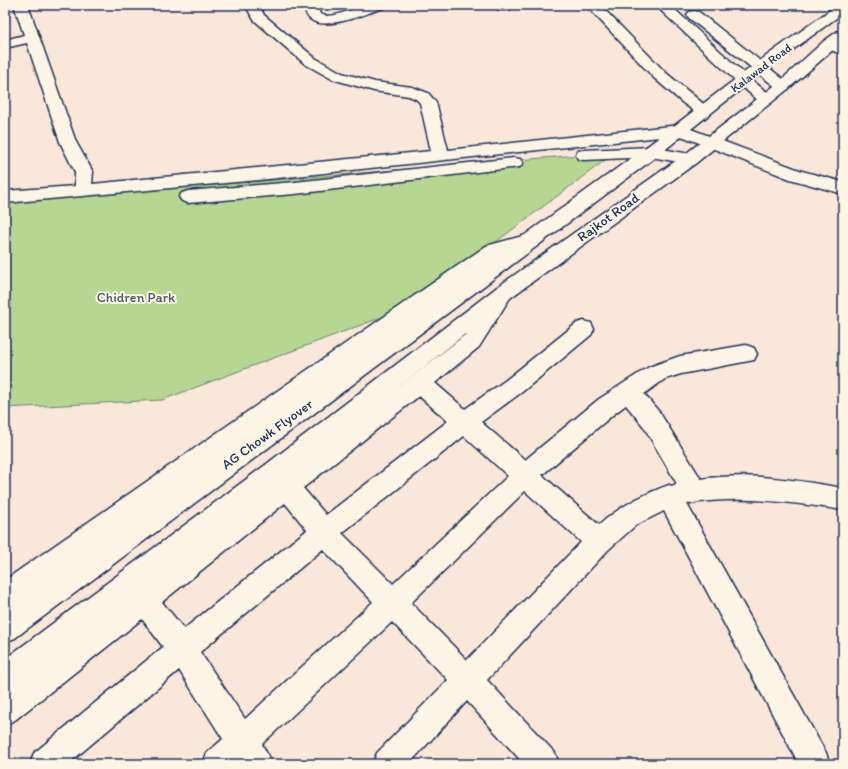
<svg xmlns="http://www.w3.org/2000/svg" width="848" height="769" viewBox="0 0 848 769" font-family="Itim,sans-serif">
<rect width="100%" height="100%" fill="#f9e8d9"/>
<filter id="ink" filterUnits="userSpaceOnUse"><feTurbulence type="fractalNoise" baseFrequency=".025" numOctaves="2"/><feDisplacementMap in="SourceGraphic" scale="8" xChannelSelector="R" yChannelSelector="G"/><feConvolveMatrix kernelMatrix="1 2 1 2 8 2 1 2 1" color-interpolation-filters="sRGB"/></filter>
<g filter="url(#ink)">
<!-- green -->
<path fill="#b5d791" stroke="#688378" d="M616 152 409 307 162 400 5 408V202Z"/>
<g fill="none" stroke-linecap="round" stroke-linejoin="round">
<!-- minor casing -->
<g stroke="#1b2f5e" stroke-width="3">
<path id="minor" d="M14 5H28L76 142 93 172 92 184 431 151 420 103 416 99 409 96 374 91 332 79 305 64 254 20 245 5H259L264 15 315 58 342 73 375 82 412 87 428 93 436 102 448 150 680 125 802 171 843 182V194L790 179 679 135 259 180 5 203V191L75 186V172L60 142 27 43 5 48V40L24 35Z
M303 5H317L320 14C332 20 350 9 363 6 369 4 378 5 385 5L383 8C367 13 324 32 310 19 306 16 305 10 303 5Z
M496 5H510L511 7 509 10H499Z
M586 5H600L665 72 712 111 710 114 704 116 698 114 683 103 654 78Z
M655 5H670L748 77 772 96 774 99 772 102 766 104 760 102 738 83Z
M694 11 699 12 788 83 791 86 788 89 783 91 778 89 689 18 687 15 689 12Z
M829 40 843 45V55L824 47 822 44 824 41Z
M651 147 690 154 696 155 698 159 696 163 690 164 651 157 584 160 578 159 576 155 578 151 584 150Z
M514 158 520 159 523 163 520 167 295 194 188 203 182 201 179 197 182 193 188 191 295 182Z
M530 234 537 236 539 241 537 246 499 256 14 605 5 609V580L486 246Z
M503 285 510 288 513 293 479 347 435 383 465 409 506 380 577 323 584 321 591 323 594 329 591 335 522 392 481 422 525 460 599 399 649 367 680 356 746 345 754 348 757 354 754 360 681 374 665 379 644 394 660 413 701 479C748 472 797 480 843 488V510C791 502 739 495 687 504L826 753 830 764H799L664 511 636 525 608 550 487 680 555 753 559 764H524L467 701 409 764H373L377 753 448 680 392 622 262 744 272 764H203L207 753 223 739 179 670 68 764H30L34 753 163 647 142 619 15 720 5 725V692L465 335 496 288ZM419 396 448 421 326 515 303 488ZM626 405 644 427 677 484 672 486 669 485C644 494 620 506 599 525L542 475 615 413ZM464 436 508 476 393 584 342 533ZM525 491 581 542 467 660 411 603ZM285 503 307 530 184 629 162 602ZM323 549 373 602 245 719 200 652Z"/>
</g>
<!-- major casing -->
<g stroke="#1b2f5e" stroke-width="3">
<path id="major" d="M837 5H843V13L764 71 657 156 15 638 5 642V611L645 148 754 65Z
M843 30V41L788 89 696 163 510 298 284 479 15 687 5 691V659L268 463 496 288 684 155 778 83 824 41 838 31Z"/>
</g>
<!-- minor -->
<use href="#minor" fill="#fcf5e5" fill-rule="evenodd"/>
<!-- major -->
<use href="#major" fill="#fcf5e5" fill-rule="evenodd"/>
</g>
</g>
<g text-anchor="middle" stroke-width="4" stroke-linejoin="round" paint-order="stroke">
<!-- far-street labels -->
<g font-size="12" fill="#1b2f5e" stroke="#fcf5e5">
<text transform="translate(761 68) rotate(-37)" y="4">Kalawad Road</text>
</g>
<!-- street labels -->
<g font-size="14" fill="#1b2f5e" stroke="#fcf5e5">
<text transform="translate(608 217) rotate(-36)" y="5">Rajkot Road</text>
<text transform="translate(267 434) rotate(-36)" y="5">AG Chowk Flyover</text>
</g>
<!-- park labels -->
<g font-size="14" fill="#42596b" stroke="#fcf5e5">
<text x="136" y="302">Chidren Park</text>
</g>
</g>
<!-- margin -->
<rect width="848" height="769" fill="none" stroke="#fcf5e5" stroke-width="20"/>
<rect x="10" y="10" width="828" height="749" fill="none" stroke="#1b2f5e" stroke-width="1.5" filter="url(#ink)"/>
</svg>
